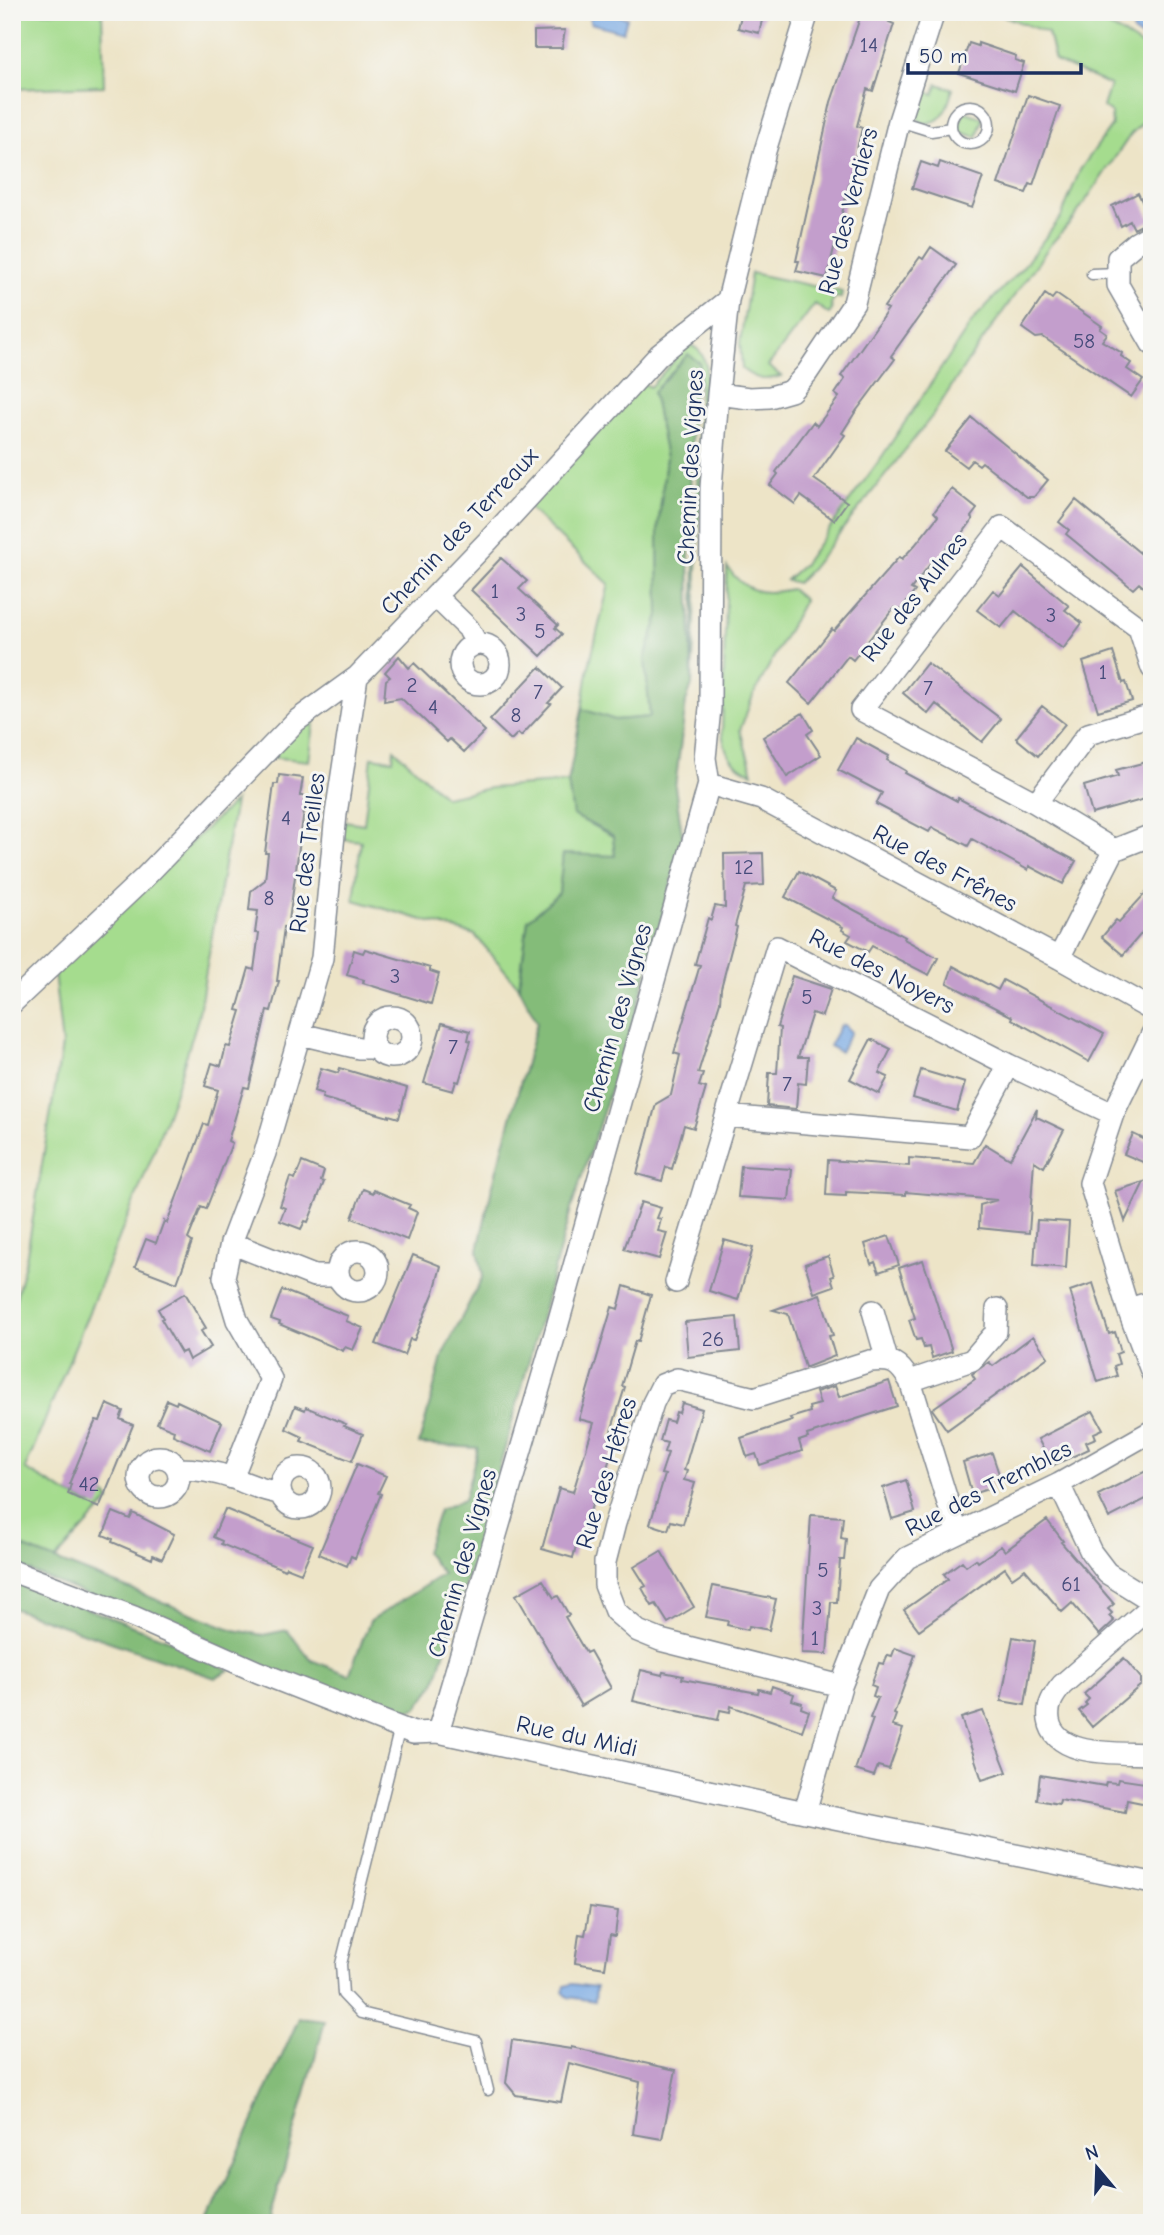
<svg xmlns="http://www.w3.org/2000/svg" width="1164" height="2235" viewBox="0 0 1164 2235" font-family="'Comic Neue',sans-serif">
<rect width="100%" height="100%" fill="#f6f6f2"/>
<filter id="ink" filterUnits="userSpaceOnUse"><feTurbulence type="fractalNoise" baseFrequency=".0143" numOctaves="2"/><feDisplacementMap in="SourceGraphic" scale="14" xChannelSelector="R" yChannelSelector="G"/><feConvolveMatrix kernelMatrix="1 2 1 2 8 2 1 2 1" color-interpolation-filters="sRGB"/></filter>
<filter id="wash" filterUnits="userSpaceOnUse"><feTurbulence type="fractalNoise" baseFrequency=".00686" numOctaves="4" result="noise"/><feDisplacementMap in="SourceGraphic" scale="28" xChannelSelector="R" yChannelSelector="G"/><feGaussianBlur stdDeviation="1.57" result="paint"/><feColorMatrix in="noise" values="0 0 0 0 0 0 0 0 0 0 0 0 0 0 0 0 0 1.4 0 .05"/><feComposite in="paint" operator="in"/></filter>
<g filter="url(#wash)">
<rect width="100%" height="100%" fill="#ede4c7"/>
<!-- green -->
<path fill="#a5dc8e" stroke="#608676" stroke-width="2" d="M12 12H102L104 86 12 89Z
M993 12H1081L1120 32 1152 53V114L1131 134 1074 218 1051 244 968 361 933 415 811 569 797 583 786 580 803 565 881 458 974 319 1022 268 1061 217 1080 170 1112 125 1111 113 1103 107 1110 85 1055 61 1048 33Z
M937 84 953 89C947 106 945 124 923 123L912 114 911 110 915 111 922 90 934 94Z
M964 111 983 118 977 137 957 131Z
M751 273 842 292 841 298 835 297 831 304 832 310 829 314 815 304 768 366 781 376C765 382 755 379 742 369L740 343Z
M686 344C699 347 703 354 706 366L692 685 700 363 653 392 666 457 658 530 659 615 645 658 650 717 615 720 582 709 589 666 609 584 528 507 643 383 650 387 674 361 670 355Z
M727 567C745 592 761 596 791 589L804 600 753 696 740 730 753 773C732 766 725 754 722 732Z
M315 717 309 761 268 757Z
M394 749 445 797 491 788 568 782 573 815 613 836 615 856 563 854 559 893 528 920 519 987 475 935 354 900 361 841 342 839 344 821 364 824 372 757 393 760Z
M235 801 198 1018 174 1095 152 1157 25 1469 68 1494 92 1505 104 1493 110 1500 55 1560 12 1543V1313L26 1259 62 1046 54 972Z"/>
<!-- forest -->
<path fill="#84bc79" stroke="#50766c" stroke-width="2" d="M688 354 700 363 692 406 689 558 692 685 686 702 675 787 683 840 635 1015 571 1209 482 1531 435 1683 417 1708 398 1714 351 1703 12 1564V1543L234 1630 263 1635 287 1630 311 1660 349 1675 370 1621 443 1574 425 1552 439 1510 464 1500 478 1448 419 1444 443 1354 483 1276 478 1250 492 1188 537 1022 519 987 528 920 559 893 563 854 615 856 613 836 573 815 568 782 582 709 615 720 650 717 645 658 659 615 658 530 666 457 653 392Z
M12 1580 177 1643 229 1670 215 1678 12 1608Z
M299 2018 325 2021 269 2223H207Z"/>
<!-- water -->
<path fill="#78a9e3" stroke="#4a6ca0" stroke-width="2" d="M592 12H606L627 18 623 32 590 23V16Z
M1141 19 1152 27V45L1133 32V22Z
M845 1025 851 1032 840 1052 829 1046 840 1026Z
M572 1984 596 1987 595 2001 568 1997 563 1992 565 1986Z"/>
<g id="blocks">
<!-- building -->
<path fill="#c39ecc" d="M742 12H764L759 33 738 28Z
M862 12H893L889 22 894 24 873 91 867 89 857 126 862 128 827 278 796 271 799 261H796L831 102Z
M565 30 562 48H534V31Z
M969 43 978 46V43L1016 56 1015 60 1024 63 1015 91 959 73Z
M1028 95 1060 106 1033 185 1030 184 1026 193 998 184Z
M921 162 938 168 940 162 983 177 972 208 912 188Z
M1138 193 1151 220 1134 229 1130 221 1121 226 1112 206Z
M931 247 956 265 891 356 895 359 854 414 842 433 845 435 814 479 847 502 834 520 801 496 795 504 770 485 778 474 776 472 813 422 817 426 839 397 835 394 845 379 841 376 878 324 888 309 884 307 920 257 923 259Z
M1045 294 1052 299 1056 294 1102 326 1100 329 1107 334 1102 341 1122 353 1121 356 1131 363 1127 369 1143 380 1131 397 1043 337 1036 338 1022 328Z
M972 418 1048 480 1034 497H1027L982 462 979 465 972 460 966 467 945 451Z
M952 489 977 509 971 517 973 519 955 544 952 541 936 561 934 559 911 589 915 591 899 612 894 608 853 660 848 656 811 703 789 683 832 629 834 631 899 557 902 559 915 545 938 516 934 512Z
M1076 500 1152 563V594L1139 583 1133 589 1066 534 1069 530 1059 522Z
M501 558 527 581 519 589 558 625 555 628 562 634 541 656 471 590Z
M1023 567 1069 606 1065 610 1082 623 1063 649 1015 611 1001 628 977 610 993 590 1000 595Z
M1113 652 1123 683 1126 682 1132 701 1098 711 1083 662Z
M399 656 409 668 414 663 485 731 464 752 450 739 447 742 401 698 384 701 386 680 390 677 385 672Z
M927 663 1001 719 982 742 936 704 928 714 903 693Z
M540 667 562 688 548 703 551 704 521 736 518 733 511 740 490 720Z
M1042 706 1065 724 1038 756 1016 738Z
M803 713 813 730 807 734 821 755 787 777 763 737Z
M856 738 889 756 887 760 906 771 905 773 957 801 958 798 1076 861 1063 884 1029 866 1028 870 972 839 968 846 932 827 929 832 876 804 882 793 838 770Z
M1146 762 1152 780V797L1092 814 1084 786 1118 776 1116 770Z
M279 775 303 778 300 796H306L288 928 284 927 277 981H279L271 1011 267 1010 249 1088 244 1087 228 1141 232 1143 206 1209 201 1207 188 1239 192 1242 177 1283 135 1267 146 1239 156 1243 164 1221 167 1223 204 1124 208 1125 218 1090 205 1086 212 1063 221 1066 226 1046 230 1047 241 1011 237 1010 249 968 254 970 259 933H255L258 911 249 910 251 891 265 880 268 853H265L274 784H278Z
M763 853 764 885 746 886 735 926 737 927 721 988 720 1002 698 1073 703 1074 699 1086 706 1088 694 1128 684 1125 672 1169 666 1167 662 1181 637 1174 656 1104 671 1095 680 1055 674 1053 700 965 695 964 708 918 711 920 715 906 725 908 724 854Z
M799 871 836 891 832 898 905 937 904 939 938 958 929 975 872 946 868 952 847 941 851 935 842 930 843 927 785 897Z
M1152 886V921L1123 955 1102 937 1116 920 1119 922Z
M365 949 430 968V971L439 974 431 1004 363 983 364 980 347 975 354 950 363 953Z
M953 966 998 990 1003 980 1104 1034 1089 1062 1012 1019 1013 1017 947 983Z
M792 976 831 989 822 1016 812 1013 798 1057H808L806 1084 798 1083 796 1109 767 1106 769 1073H777L780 1028 777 1027Z
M442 1023 470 1031 468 1040 471 1041 459 1082 456 1081 453 1091 424 1083Z
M871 1039 891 1049 879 1073 888 1077 879 1094 850 1079Z
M321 1068 338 1073 340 1068 407 1088 399 1118 389 1115V1117L322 1098 323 1094 314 1091Z
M921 1070 965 1083 957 1111 913 1098Z
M1037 1109 1036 1119 1037 1117 1064 1130 1044 1167 1034 1161 1029 1233 979 1228 980 1205 997 1200 906 1192V1195L846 1192V1196L826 1195 828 1160 909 1166V1158L974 1163 985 1144 1010 1159Z
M1133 1134 1152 1143V1166L1124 1154Z
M302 1162 324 1171 321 1181 324 1182 308 1222 305 1221 301 1229 280 1221 285 1208 280 1206 290 1177 295 1179Z
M741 1166 792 1169 789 1200 738 1197Z
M1144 1182 1125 1221 1115 1191Z
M363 1189 373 1193 374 1190 410 1205 408 1208 417 1212 407 1240 352 1218Z
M641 1202 661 1208 657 1218 661 1219 658 1231 667 1233 659 1259 624 1249Z
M1037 1220 1069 1222 1066 1268 1034 1265Z
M889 1236 899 1265 879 1272 875 1262 871 1264 865 1244Z
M724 1240 753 1248 738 1300 709 1291Z
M413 1255 441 1266 434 1292 414 1340 410 1339 404 1355 376 1344Z
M828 1256 834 1276 831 1277 834 1286 814 1293 805 1264Z
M923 1260 952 1351 932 1358 929 1347 924 1348 921 1339 916 1340 909 1320 915 1318 899 1268Z
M1093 1283 1109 1334 1115 1332 1121 1352 1116 1354 1119 1364 1114 1366 1117 1376 1098 1382 1070 1291Z
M624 1286 651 1295 638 1342 635 1341 622 1386 625 1387 609 1438 616 1440 597 1498 594 1497 583 1539 578 1538 573 1558 542 1549 559 1488 573 1492 594 1423 579 1419 612 1307 618 1309Z
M282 1290 348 1316 346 1321 363 1328 353 1350 345 1347 343 1351 279 1324 280 1322 271 1319Z
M185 1293 206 1328 201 1331 211 1347 189 1360 185 1351 181 1353 161 1319 163 1318 158 1309Z
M820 1294 833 1335 829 1336 835 1356 807 1367H805L788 1314 773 1310Z
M737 1317 740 1351 688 1357 685 1322Z
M1033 1336 1048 1357 947 1430 932 1409 975 1379 972 1374 989 1362 993 1366Z
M889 1381 897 1406 807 1435 808 1438 799 1441 802 1451 760 1465 756 1454 747 1457 741 1438 792 1421 790 1418 810 1412 809 1407 820 1404 816 1392 835 1386 839 1397Z
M167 1400 176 1404 177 1401 222 1422 210 1451 173 1435 174 1430 157 1423Z
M682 1403 702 1409 684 1470 687 1471 684 1480 695 1483 683 1524 671 1521 668 1530 650 1524 665 1475 661 1474 668 1453 664 1452 667 1443 660 1441 666 1420 673 1422 676 1412 679 1413Z
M107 1404 123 1411 120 1419 133 1425 99 1508 68 1494 71 1484H69L88 1438 96 1420 100 1421Z
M295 1406 305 1410 306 1407 346 1424 344 1426 363 1434 352 1461 301 1441 303 1437 286 1429Z
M1093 1411 1103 1429 1094 1433 1096 1438 1086 1442 1089 1449 1052 1466 1038 1439Z
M992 1453 999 1474 988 1477 991 1488 972 1494 963 1462Z
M357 1464 386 1476 378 1493 381 1494 355 1558 351 1556 347 1566 319 1554Z
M1152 1468V1496L1109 1518 1098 1495Z
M906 1480 915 1512 892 1519 883 1488Z
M225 1509 313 1545 301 1573 286 1567 285 1570 221 1544 222 1541 213 1537Z
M113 1512 130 1519 133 1513 174 1534 162 1559 153 1555 152 1559 112 1542 113 1539 103 1535Z
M811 1515 843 1517 841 1538 846 1539 844 1560H840L837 1602H831L827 1654 802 1653Z
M1047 1520 1063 1541 1061 1542 1114 1604 1108 1609 1112 1613 1109 1616 1114 1621 1099 1635 1072 1603 1062 1612 1025 1569 1012 1578 1005 1568 919 1630 904 1610 948 1579 944 1574 962 1561 966 1566 976 1559 978 1562 1001 1546 1005 1551Z
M661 1551 694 1607 668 1623 656 1604 652 1606 642 1588 646 1586 634 1567Z
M543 1580 554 1598 558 1596 569 1615 565 1617 586 1653 590 1651 611 1688 581 1706 516 1595Z
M713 1586 776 1599 769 1630 749 1626 748 1630 727 1625 728 1621 706 1617Z
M1013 1637 1035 1641 1025 1705 1001 1701Z
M895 1648 915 1655 894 1714 896 1715 892 1726 903 1729 889 1769 878 1766 874 1776 855 1770 873 1719 870 1718 878 1698 873 1696 876 1687 871 1685 879 1663 884 1664 888 1655 892 1656Z
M1124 1658 1141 1678V1685L1092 1727 1079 1711 1087 1705 1085 1703 1089 1699 1084 1694Z
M641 1670 662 1675 663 1672 683 1676 682 1679 758 1693 759 1689 770 1692 772 1686 794 1694 792 1700 802 1703 801 1708 809 1711 802 1731 731 1706 730 1712 720 1710 718 1720 633 1701Z
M983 1711 1007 1772 982 1780 961 1718Z
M1040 1775 1105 1786 1106 1782 1117 1783 1118 1779 1152 1784V1805L1127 1800 1125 1812 1060 1800 1059 1804 1037 1800Z
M590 1907 618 1911 615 1936 610 1935 605 1968 575 1963 579 1934 585 1935Z
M512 2040 571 2049V2047L676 2070 662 2139 633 2134 640 2082 569 2063 561 2102 516 2095 506 2083Z"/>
</g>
</g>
<g filter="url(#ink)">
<use href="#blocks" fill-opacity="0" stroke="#848a92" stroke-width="2"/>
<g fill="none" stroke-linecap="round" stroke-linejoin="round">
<!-- service casing -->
<g stroke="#848a92" stroke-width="13">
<path id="service" d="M951 125a19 19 0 1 1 38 0a19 19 0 1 1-38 0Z
M899 121 931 131 951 128
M1092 274 1118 273
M400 1727 341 1964 343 1994 361 2013 476 2041 488 2090"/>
</g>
<!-- minor casing -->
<g stroke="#848a92" stroke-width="24">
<path id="minor" d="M1152 234 1136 243 1118 258V285L1152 344
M718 394 749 398 770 397 791 391 807 373 854 303 899 121 934 12
M435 596 468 628 477 644
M460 664a20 20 0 1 1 40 0a20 20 0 1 1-40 0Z
M709 784 761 799 1059 958 1152 1010
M1036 803 1088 734 1152 715
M1114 850 1036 803 861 710 1002 527 1139 628 1152 668
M1059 958 1114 850 1152 835
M12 1003 142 880 296 721 357 677 489 540 659 355 728 300
M372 1037a20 20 0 1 1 40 0a20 20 0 1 1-40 0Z
M300 1034 359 1048H375
M1152 1034 1113 1114 1090 1183 1128 1309 1152 1373
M726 1116 970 1137 1009 1065
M231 1243 314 1276H338
M338 1271a20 20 0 1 1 40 0a20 20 0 1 1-40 0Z
M676 1282 777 947 1009 1065 1113 1114
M1128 1309 1152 1302
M873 1311 887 1360
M910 1381 972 1360 996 1332 997 1309
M139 1477a20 20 0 1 1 40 0a20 20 0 1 1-40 0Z
M280 1488a20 20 0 1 1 40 0a20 20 0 1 1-40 0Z
M178 1469C197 1469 215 1472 233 1478 249 1484 263 1491 280 1493
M232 1478 271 1379 237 1320 224 1277 231 1243 265 1153 322 958 336 814 357 677
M1059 1484 1091 1552 1107 1573 1152 1601
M12 1571 134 1617 258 1672 413 1733 438 1732 805 1812 1152 1883
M1152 1606 1062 1685C1053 1696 1047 1705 1049 1720 1055 1759 1121 1752 1152 1754
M841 1686 660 1640 638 1631 615 1611 605 1585V1562L615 1523 653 1403 662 1385 677 1379 754 1398 870 1361C893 1359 898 1362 910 1381L957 1532
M438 1732 555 1334 709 784 705 758 710 708 711 488 718 394 728 300 765 151 808 12
M805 1812 841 1686 879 1589 907 1558 1059 1484 1152 1431"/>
</g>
<!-- service -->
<use href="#service" stroke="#fff" stroke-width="10"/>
<!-- minor -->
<use href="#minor" stroke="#fff" stroke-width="21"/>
</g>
</g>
<g text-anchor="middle" stroke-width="6" stroke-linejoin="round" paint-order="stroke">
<!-- number labels -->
<g font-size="21" fill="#454b7a">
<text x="869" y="52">14</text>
<text x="1084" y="348">58</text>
<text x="495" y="598">1</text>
<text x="521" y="621">3</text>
<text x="1051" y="622">3</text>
<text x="540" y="638">5</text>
<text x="1103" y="679">1</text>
<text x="412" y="692">2</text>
<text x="928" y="695">7</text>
<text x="538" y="699">7</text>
<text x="433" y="714">4</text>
<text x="516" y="722">8</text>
<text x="286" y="825">4</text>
<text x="744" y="874">12</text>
<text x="269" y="905">8</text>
<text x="395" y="983">3</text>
<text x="807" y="1004">5</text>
<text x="453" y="1054">7</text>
<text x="787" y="1091">7</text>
<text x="713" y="1346">26</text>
<text x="89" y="1491">42</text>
<text x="823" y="1577">5</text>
<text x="1071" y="1591">61</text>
<text x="817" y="1615">3</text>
<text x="815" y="1645">1</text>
</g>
<!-- street labels -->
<g font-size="24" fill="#1b2f5e" stroke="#f6f6f2">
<text transform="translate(848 211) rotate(-75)" y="8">Rue des Verdiers</text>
<text transform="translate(690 467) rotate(-87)" y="8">Chemin des Vignes</text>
<text transform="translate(459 531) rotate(-47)" y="8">Chemin des Terreaux</text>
<text transform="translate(914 597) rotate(-52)" y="8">Rue des Aulnes</text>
<text transform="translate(307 853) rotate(-83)" y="8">Rue des Treilles</text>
<text transform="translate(945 868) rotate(28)" y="8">Rue des Frênes</text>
<text transform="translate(882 971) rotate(27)" y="8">Rue des Noyers</text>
<text transform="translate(617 1018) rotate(-74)" y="8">Chemin des Vignes</text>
<text transform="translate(606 1473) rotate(-73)" y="8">Rue des Hêtres</text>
<text transform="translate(988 1488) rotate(-27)" y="8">Rue des Trembles</text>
<text transform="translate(462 1563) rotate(-74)" y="8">Chemin des Vignes</text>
<text transform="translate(577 1736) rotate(12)" y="8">Rue du Midi</text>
</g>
</g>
<!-- margin -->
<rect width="1164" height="2235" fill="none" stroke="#f6f6f2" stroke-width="42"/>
<!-- north arrow -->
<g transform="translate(1097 2168) rotate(341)" stroke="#f6f6f2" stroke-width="5" paint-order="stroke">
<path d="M0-5L12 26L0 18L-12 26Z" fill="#1b2f5e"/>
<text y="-10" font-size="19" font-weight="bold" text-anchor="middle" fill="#1b2f5e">N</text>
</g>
<!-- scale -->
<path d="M908 63v10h173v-10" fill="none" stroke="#1b2f5e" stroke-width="3.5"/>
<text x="919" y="63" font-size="21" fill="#1b2f5e" stroke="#f6f6f2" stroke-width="5" paint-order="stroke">50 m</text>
</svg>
